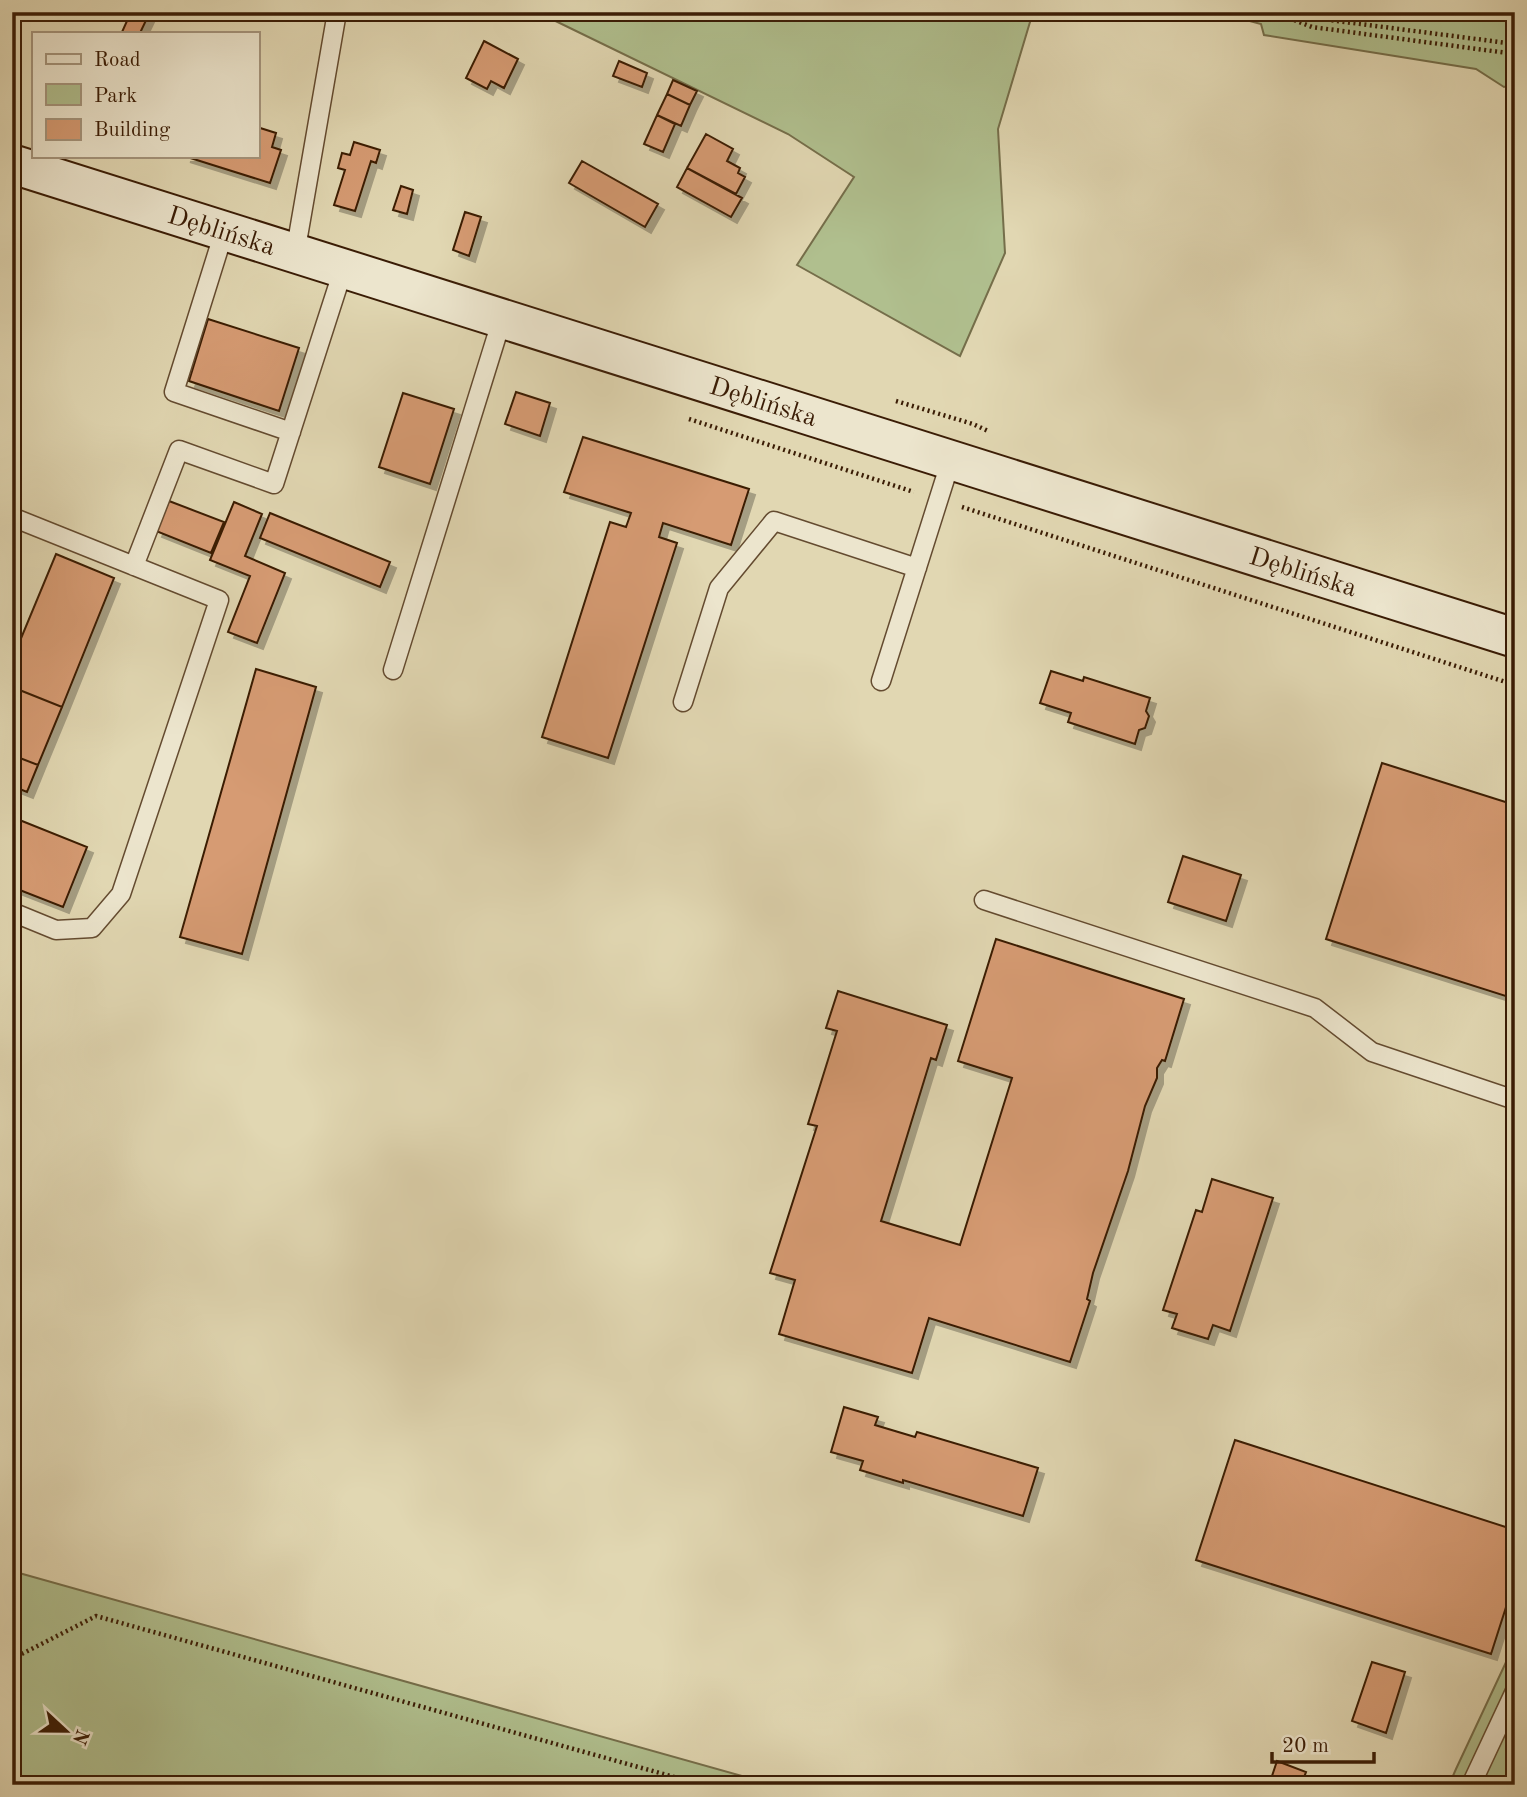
<svg xmlns="http://www.w3.org/2000/svg" width="1527" height="1797" viewBox="0 0 1527 1797" font-family="'Old Standard TT',serif">
<defs>
<filter id="shadow"><feDropShadow dx="6" dy="6" stdDeviation="0" flood-color="#0004"/></filter>
</defs>
<rect width="100%" height="100%" fill="#e1d7b2"/>
<filter id="stains"><feTurbulence type="fractalNoise" baseFrequency=".00286" numOctaves="4"/><feColorMatrix values="0 0 0 0 .2 0 0 0 0 .09 0 0 0 0 .02 0 0 0 .5 -.17"/></filter>
<radialGradient id="worn" r=".72"><stop offset=".6" stop-color="#630" stop-opacity="0"/><stop offset="1" stop-color="#630" stop-opacity=".3"/></radialGradient>
<!-- green -->
<path fill="#b0bf8e" stroke="#756e4a" stroke-width="2" d="M537 12H1033L998 129 1005 253 960 356 797 265 854 177 788 134Z
M1216 12H1515V84L1504 87 1476 69 1264 35 1261 24Z
M12 1571 774 1785H12Z
M1515 1643V1785H1449L1456 1769Z"/>
<!-- building -->
<path fill="#d69b73" stroke="#3a1c05" stroke-width="2" filter="url(#shadow)" d="M131 12H150L140 33 122 32Z
M484 41 518 59 504 88 491 81 487 89 466 78Z
M619 61 647 73 642 87 613 76Z
M673 80 697 91 690 105 667 94Z
M667 94 690 105 681 126 657 115Z
M657 115 675 124 663 152 644 144Z
M257 127 276 133 272 147 281 150 270 183 184 156H257Z
M706 134 733 149 727 161 740 168 738 173 745 177 736 194 687 168Z
M354 142 380 150 376 163 371 161 355 211 334 205 345 170 338 168 342 153 350 155Z
M582 161 658 204 645 227 569 183Z
M687 168 742 198 731 217 677 187Z
M401 186 413 190 407 214 393 210Z
M465 212 481 217 469 256 453 250Z
M208 319 299 348 279 411 189 381Z
M516 392 550 403 540 436 505 424Z
M403 393 454 409 430 484 379 467Z
M583 437 749 489 731 545 663 523 659 537 677 543 608 758 542 737 610 522 626 527 631 513 564 492Z
M169 501 224 522 211 553 156 531Z
M234 502 262 514 245 556 285 573 257 643 228 632 250 576 210 560Z
M270 513 390 562 380 587 260 538Z
M56 554 114 578 62 707 12 687V660Z
M256 669 316 687 242 954 180 937Z
M1051 671 1083 681 1084 677 1150 698 1146 711 1149 716 1145 728 1139 730 1135 744 1068 722 1071 713 1040 703Z
M12 687 62 707 38 765 12 755Z
M12 755 38 765 27 792 12 786Z
M1382 763 1515 805V999L1326 939Z
M12 817 87 847 63 907 12 887Z
M1183 856 1241 875 1226 921 1168 902Z
M996 939 1184 999 1165 1061 1162 1060 1157 1068V1078L1145 1106 1128 1171 1093 1273 1087 1299 1090 1301 1070 1362 929 1318 912 1373 779 1334 795 1280 770 1273 817 1126 808 1124 837 1031 826 1028 838 991 947 1025 936 1060 931 1058 881 1221 960 1245 1012 1078 958 1061Z
M1212 1179 1273 1198 1230 1331 1213 1325 1208 1339 1172 1328 1177 1314 1163 1310 1196 1210 1202 1212Z
M844 1407 878 1417 875 1425 915 1437 917 1432 1038 1468 1023 1516 903 1480V1483L860 1470 863 1461 831 1452Z
M1235 1440 1515 1530V1579L1491 1654 1196 1560Z
M1372 1662 1405 1672 1386 1733 1352 1721Z
M1277 1761 1306 1772 1301 1785H1269Z"/>
<g fill="none" stroke-linecap="round" stroke-linejoin="round">
<!-- lane casing -->
<g stroke="#644b30" stroke-width="21">
<path id="lane" d="M224 232 174 392 291 432
M295 254 337 12
M12 517 219 600 121 894 92 928 56 930 12 912
M134 566 179 450 274 484 343 270
M393 670 502 319
M881 681 951 460
M683 702 719 588 774 521 917 568
M984 900 1315 1008 1372 1052 1515 1100
M1471 1785 1515 1691"/>
</g>
<!-- secondary casing -->
<g stroke="#3a1c05" stroke-width="42">
<g id="secondary">
<path id="s1" d="M12 164 1515 638"/>
</g>
</g>
<!-- path -->
<path stroke="#3a1c05" stroke-width="4.5" stroke-dasharray="2 3.5" stroke-linecap="butt" d="M1274 12 1312 27 1515 54
M1300 12 1314 18 1515 44
M896 401 973 424 988 431
M689 419 914 492
M962 507 1515 685
M12 1659 96 1616 703 1785"/>
<!-- lane -->
<use href="#lane" stroke="#ece5cd" stroke-width="18"/>
<!-- secondary -->
<use href="#secondary" stroke="#ece5cd" stroke-width="38"/>
</g>
<g text-anchor="middle" stroke-width="5" stroke-linejoin="round" paint-order="stroke">
<!-- street labels -->
<g font-size="26" fill="#3a1c05" stroke="#ece5cd">
<text dy="9" stroke="none"><textPath href="#s1" startOffset="220">Dęblińska</textPath></text>
<text dy="9" stroke="none"><textPath href="#s1" startOffset="788">Dęblińska</textPath></text>
<text dy="9" stroke="none"><textPath href="#s1" startOffset="1354">Dęblińska</textPath></text>
</g>
</g>
<!-- margin -->
<rect width="1527" height="1797" fill="none" stroke="#e1d7b2" stroke-width="42"/>
<rect x="14" y="14" width="1499" height="1769" fill="none" stroke="#3a1c05" stroke-width="3.5"/>
<rect x="21" y="21" width="1485" height="1755" fill="none" stroke="#3a1c05" stroke-width="2"/>
<!-- legend -->
<rect x="32" y="32" width="228" height="126" fill="#ece5cd" stroke="#a5957d" stroke-width="2"/>
<rect x="46" y="54" width="35" height="10" fill="#ece5cd" stroke="#a5957d" stroke-width="2"/>
<text x="94" y="66" font-size="21" fill="#3a1c05">Road</text>
<rect x="46" y="84" width="35" height="21" fill="#b0bf8e" stroke="#a5957d" stroke-width="2"/>
<text x="94" y="102" font-size="21" fill="#3a1c05">Park</text>
<rect x="46" y="119" width="35" height="21" fill="#d69b73" stroke="#a5957d" stroke-width="2"/>
<text x="94" y="136" font-size="21" fill="#3a1c05">Building</text>
<!-- north arrow -->
<g transform="translate(66 1731) rotate(112)" stroke="#ece5cd" stroke-width="5" paint-order="stroke">
<path d="M0-5L12 26L0 18L-12 26Z" fill="#3a1c05"/>
<text y="-10" font-size="19" font-weight="bold" text-anchor="middle" fill="#3a1c05">N</text>
</g>
<!-- scale -->
<path d="M1272 1752v10h102v-10" fill="none" stroke="#3a1c05" stroke-width="3.5"/>
<text x="1282" y="1752" font-size="21" fill="#3a1c05" stroke="#ece5cd" stroke-width="5" paint-order="stroke">20 m</text>
<rect width="100%" height="100%" filter="url(#stains)"/>
<rect width="100%" height="100%" fill="url(#worn)"/>
</svg>
